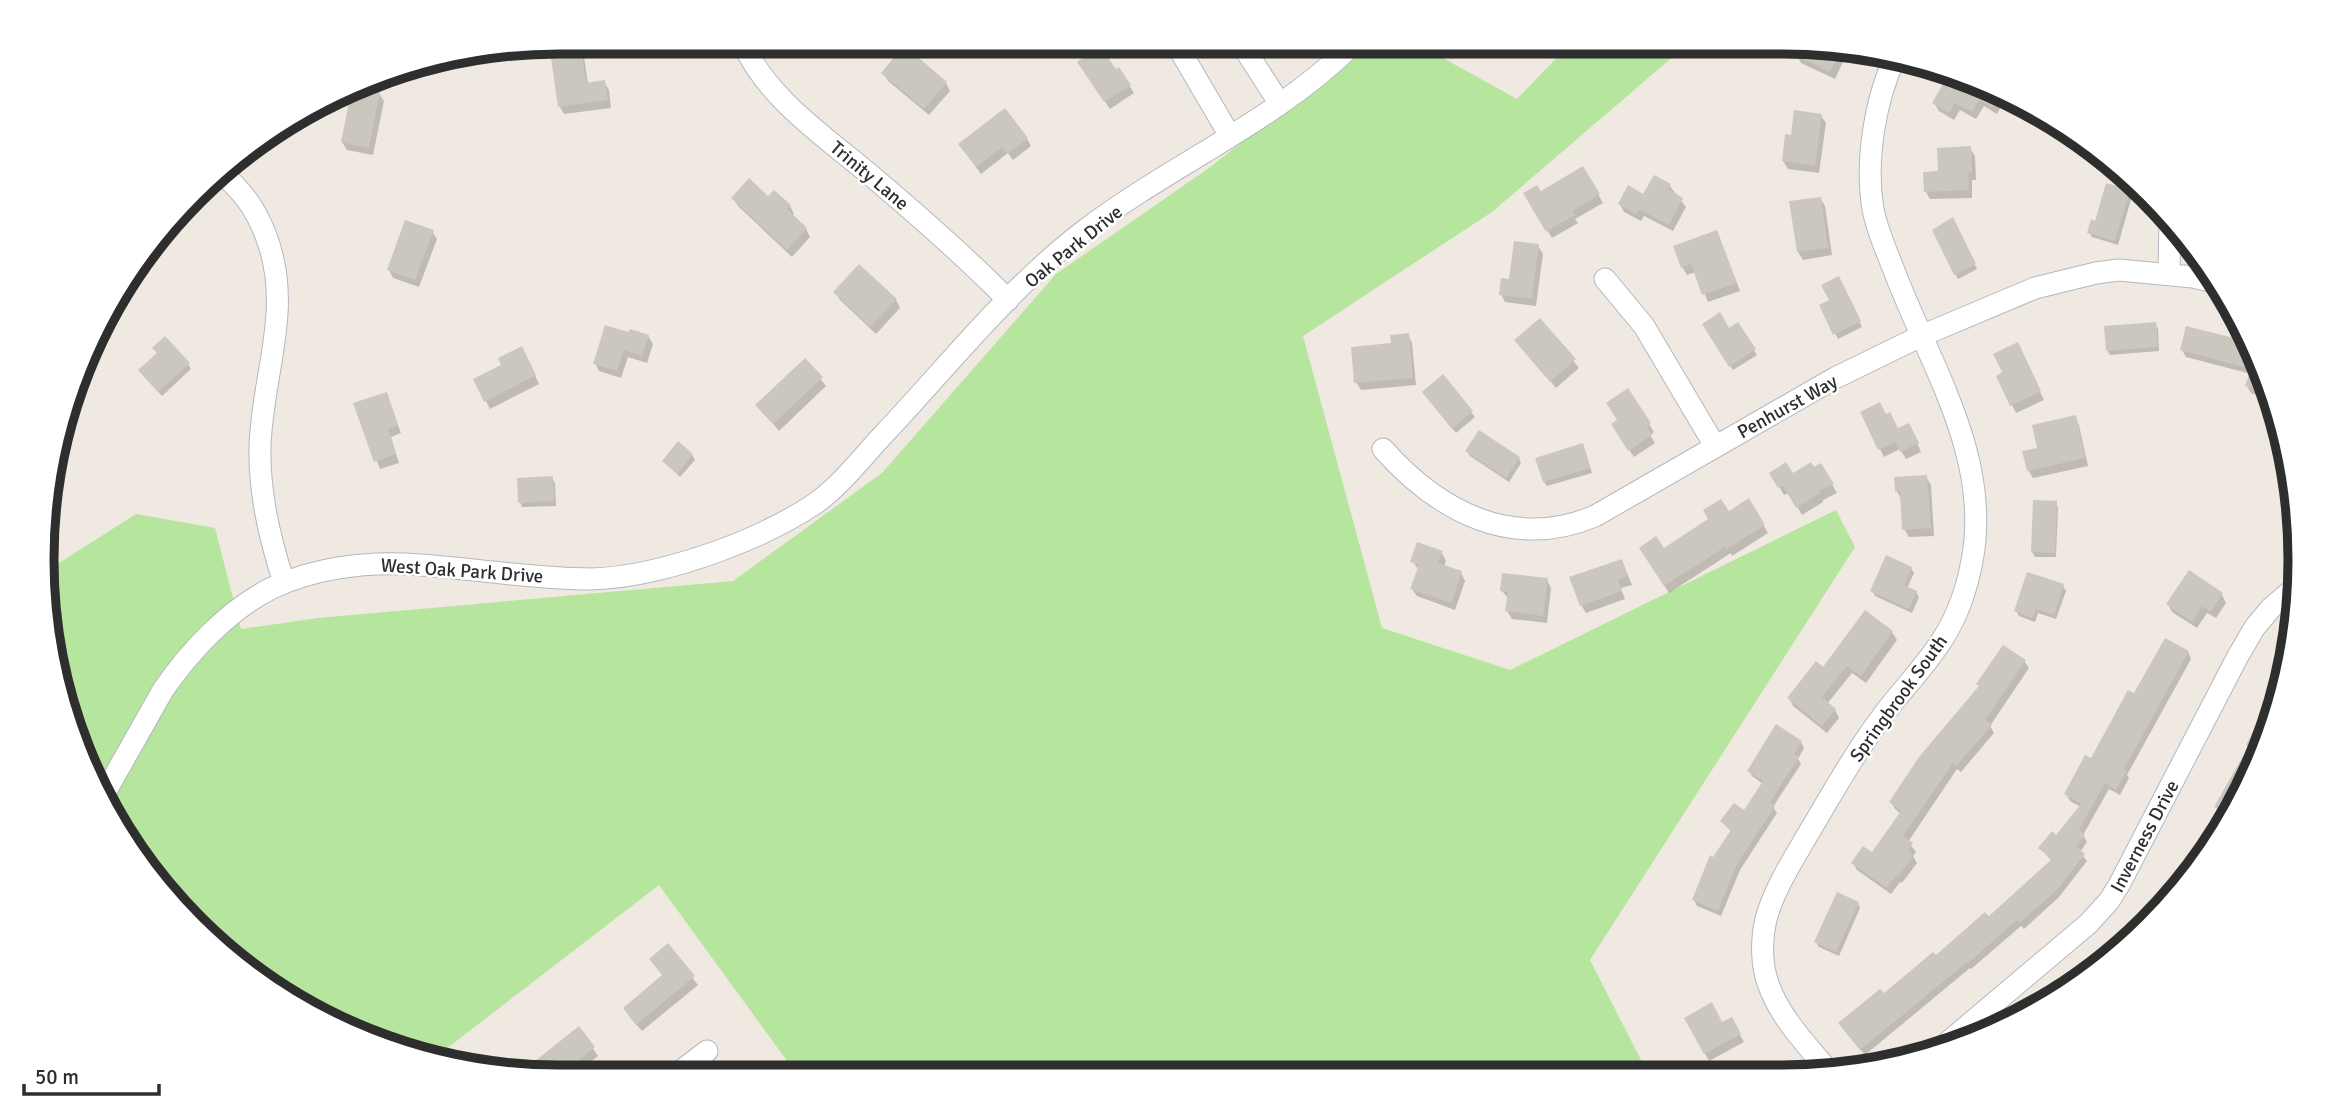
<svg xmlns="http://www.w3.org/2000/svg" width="2342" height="1119" viewBox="0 0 2342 1119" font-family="Signika,sans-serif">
<rect width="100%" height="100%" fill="#efe9e1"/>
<!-- green -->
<path fill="#b6e59e" d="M1370 42H1414L1517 99 1572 42H1690L1492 212 1303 336 1382 628 1510 670 1836 510 1855 547 1590 960 1644 1066 1636 1073 798 1076 659 885 433 1059 361 1037 272 990 194 926 96 789 46 627 48 570 136 514 215 528 241 629 318 618 733 581 882 473 1056 274 1209 168Z"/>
<!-- shadow -->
<path fill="#0003" d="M579 42 583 50 588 84 604 82 609 90 611 108 564 114 560 107Z
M1467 42H1497L1488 55Z
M1802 44 1849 49 1835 79 1801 63 1797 55Z
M1119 69 1134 93 1110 109 1084 70 1115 72Z
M883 73 946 83 950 91 929 115 888 81Z
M1965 77 1992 88 1991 90 1999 95 2003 103 1997 114 1984 106 1976 119 1960 110 1954 120 1939 111 1934 103 1952 92Z
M379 93 384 101 373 155 347 150 342 142Z
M1821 116 1826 123 1819 173 1788 169 1783 161Z
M1027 139 1031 146 1013 160 1008 153 981 174 960 145Z
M1970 148 1975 156 1976 180H1972V198L1930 199 1926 192 1940 173Z
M1583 169 1603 203 1575 219 1578 223 1552 238 1525 194H1541Z
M1669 185 1686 207 1673 231 1644 216 1641 221 1624 212 1620 204Z
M2129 191 2132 196 2118 245 2092 237 2089 232 2097 223Z
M774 192 790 206 794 214 792 216 806 229 810 237 792 257 738 206 733 198 768 199Z
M1820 198 1825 206 1832 255 1803 260 1798 252Z
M1955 224 1977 269 1958 279 1955 274Z
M432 231 437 239 419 287 393 278 389 270Z
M1717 232 1740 291 1708 302 1696 272 1687 275 1682 267Z
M1538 246 1543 254 1536 306 1505 302 1501 294Z
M1838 279 1862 327 1838 339 1821 306 1831 301Z
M835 292 896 300 900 308 876 334 840 300Z
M1540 320 1579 368 1556 388 1516 340Z
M1704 324 1729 330 1738 324 1757 355 1733 370Z
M2155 324 2158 329 2159 351 2110 355 2107 350Z
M2188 328 2252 346 2261 362 2272 400 2251 393 2247 386 2251 374 2186 357 2182 350Z
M630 335 648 336 653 344 647 363 628 357 621 378 599 371 595 363Z
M1408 335 1412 343 1416 385 1361 390 1356 382 1393 345Z
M2021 352 2044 400 2016 413 2012 405 2004 373Z
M526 356 539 384 490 409 475 380Z
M805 360 826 386 779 431 758 405Z
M188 364 191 369 162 396 143 375Z
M1443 377 1475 417 1456 433 1427 397Z
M1628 391 1654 432 1650 435 1655 443 1634 457 1617 432Z
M386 394 401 433 391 437 399 463 380 469 356 404Z
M1862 413 1886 416 1898 430 1913 433 1921 452 1906 459 1900 449 1884 457Z
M2075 417 2079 425 2088 466 2033 478 2028 470 2039 449Z
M1585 450 1592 473 1547 486 1544 482Z
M1467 451 1519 458 1521 463 1509 482 1470 456Z
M692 455 695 460 680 477 664 461Z
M1821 465 1837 493 1823 500V502L1802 515 1789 493 1784 495 1771 473 1792 476Z
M1926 477 1931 485 1934 536 1909 537 1904 529 1901 499 1897 491Z
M552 478 555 483 556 506 522 507 520 502Z
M1749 501 1768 533 1732 556 1731 553 1669 593 1645 556 1663 550Z
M2294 501 2297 531 2284 506Z
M2056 503 2058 508 2056 557H2035L2032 552Z
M1442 553 1446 561 1444 567 1461 573 1465 581 1455 610 1417 596 1412 589 1419 570 1412 561Z
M1622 561 1632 585 1621 588 1625 599 1586 613 1581 605Z
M1911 568 1914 573 1907 588 1916 592 1919 597 1912 613 1875 596 1872 591Z
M1547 580 1551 588 1547 623 1512 619 1507 611 1509 599 1502 591Z
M2063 586 2066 591 2056 619 2038 613 2035 622 2019 616 2016 611Z
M2222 595 2226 603 2216 618 2207 613 2197 628 2172 612 2168 604Z
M1892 632 1897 640 1866 683 1852 673 1827 704 1835 710 1839 718 1827 733 1793 706 1789 698Z
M2188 652 2191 659 2127 775 2129 778 2120 795 2109 789 2083 835 2087 842 2080 852 2087 861 2059 897 2024 929 2021 926 1971 969 1970 968 1865 1055 1844 1030 1884 996 1988 918 2053 862 2040 848 2056 837 2081 807 2070 801 2066 794 2135 696Z
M2024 661 2029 668 1990 726 1994 733 1961 772 1957 769 1908 842 1916 852 1913 856 1917 863 1902 883 1900 882 1891 894 1857 870 1853 863 1872 854 1901 814 1895 809 1891 802Z
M2257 728 2268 734 2260 758 2193 875 2171 896 2188 870 2186 866 2194 852 2202 856 2225 816 2220 814 2216 807 2249 748Z
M1801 742 1804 748 1798 759 1801 764 1773 807 1777 813 1740 870 1721 916 1697 906 1694 900 1714 859 1732 832 1722 822 1744 813 1763 784 1752 776 1749 771Z
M1858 903 1860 908 1839 956 1819 947 1816 942Z
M668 946 698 985 642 1031 629 1016 663 976Z
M1686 1018 1722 1024 1731 1019 1744 1042 1709 1061Z
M579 1028 598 1056 579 1071 583 1077 548 1076 542 1069Z"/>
<!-- building -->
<path fill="#cbc7bf" d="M564 42H580L586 83 605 80 608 100 558 107 549 44Z
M1800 44 1815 45 1842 48 1830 72 1795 55Z
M904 45 947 82 924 109 881 73Z
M1100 46 1116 69 1119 67 1131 85 1104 102 1077 62Z
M1960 75 1981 82 2000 94 1992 107 1979 100 1972 112 1955 103 1949 113 1932 103 1943 84 1952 89Z
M359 87 380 92 369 148 341 142 351 92Z
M1005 108 1028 138 1008 154 1002 147 976 167 958 144Z
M1794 110 1822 114 1815 166 1782 161 1785 134 1791 135Z
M1971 146 1972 173H1968L1969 190 1924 192 1923 172 1938 171 1937 148Z
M1583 166 1600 194 1573 211 1575 215 1546 232 1523 193 1537 185 1541 191Z
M1654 175 1671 184 1668 189 1683 198 1669 225 1639 209 1636 214 1618 204 1628 185 1643 194Z
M749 178 768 196 774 190 791 205 787 209 807 228 787 250 731 198Z
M2106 183 2130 190 2115 241 2087 233 2091 219 2095 221Z
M1821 197 1828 248 1797 252 1789 201Z
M1953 217 1976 264 1954 275 1932 230Z
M405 220 434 230 415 280 387 270Z
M1717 230 1737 283 1702 295 1691 264 1681 268 1673 246Z
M1514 241 1539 244 1532 299 1499 295 1501 278 1509 279Z
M859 264 897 299 870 327 833 292Z
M1839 276 1861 321 1833 335 1819 305 1829 300 1821 285Z
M1720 312 1729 328 1738 322 1756 349 1729 367 1702 324Z
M1540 318 1576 359 1550 382 1514 340Z
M2156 322 2158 347 2106 351 2104 326Z
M605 325 628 332 630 329 649 335 642 356 624 350 617 371 593 364Z
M2186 326 2250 342 2261 362 2271 395 2245 386 2251 369 2180 350Z
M1409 333 1413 378 1354 383 1351 347 1391 343 1390 335Z
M165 336 190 363 158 392 138 370 157 353 152 348Z
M2018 342 2041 391 2010 406 1996 376 2002 372 1993 354Z
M522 346 536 375 484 402 473 379 501 365 498 358Z
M805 358 823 377 773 424 755 405Z
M1443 374 1473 411 1452 429 1422 392Z
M1628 388 1651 423 1647 426 1652 435 1628 451 1611 424 1617 420 1606 403Z
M387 392 398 425 388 429 396 454 374 462 353 403Z
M1880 402 1886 414 1890 412 1898 428 1909 423 1919 443 1900 452 1895 442 1878 450 1860 412Z
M2076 415 2085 458 2027 471 2022 451 2037 448 2032 425Z
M1479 430 1520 457 1506 478 1465 451Z
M678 441 693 454 677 474 662 461Z
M1583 443 1590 468 1543 482 1535 458Z
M1786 462 1793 473 1811 462 1814 467 1821 463 1834 484 1819 491 1820 493 1796 508 1783 486 1778 488 1769 473Z
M1927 475 1931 528 1902 530 1900 491 1895 492 1894 477Z
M553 476 554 501 518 503 517 478Z
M1749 498 1765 525 1727 549 1725 547 1664 586 1639 548 1656 536 1664 548 1708 519 1703 510 1721 499 1729 511Z
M2033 500 2057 501 2055 553 2031 552Z
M1417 542 1443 551 1438 563 1462 571 1451 603 1410 589 1419 565 1410 562Z
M1886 555 1912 567 1904 585 1917 591 1909 609 1870 591Z
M1622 559 1628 576 1618 580 1622 591 1580 606 1569 577Z
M2189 570 2223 593 2211 612 2202 606 2192 622 2166 604Z
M2027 572 2064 584 2054 615 2035 609 2033 618 2014 611Z
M1502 573 1548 578 1543 616 1505 611 1508 592 1500 591Z
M1865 610 1893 631 1861 676 1847 666 1822 697 1836 709 1822 726 1787 698 1816 661 1823 667Z
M2165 638 2189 651 2124 769 2127 770 2116 790 2105 783 2079 830 2085 835 2076 846 2085 854 2056 891 2019 923 2017 920 1967 964 1966 963 1860 1050 1838 1023 1880 989 1884 993 1933 952 1936 955 1985 912 1989 916 2052 859 2038 848 2052 831 2056 835 2081 804 2064 794 2085 755 2091 758 2128 690 2134 693Z
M2003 645 2026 660 1985 720 1992 725 1956 766 1953 763 1903 836 1913 843 1908 851 1914 855 1898 877 1896 876 1887 888 1851 863 1863 846 1872 852 1901 811 1889 802 1919 757 1979 686 1976 684Z
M1776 724 1802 741 1794 754 1799 757 1770 802 1775 806 1737 864 1718 911 1692 900 1710 855 1713 857 1731 830 1720 821 1734 803 1744 810 1763 781 1747 771Z
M2256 726 2268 732 2260 758 2228 814 2214 807 2248 747 2246 745Z
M1837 892 1859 902 1836 952 1814 942Z
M668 943 695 976 636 1025 623 1008 662 975 649 959Z
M1712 1002 1722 1022 1732 1017 1741 1034 1704 1054 1684 1018Z
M579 1026 595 1047 575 1063 581 1070 572 1077 548 1076 535 1061Z"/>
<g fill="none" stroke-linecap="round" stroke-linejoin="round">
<!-- minor casing -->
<g stroke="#b4b7c1" stroke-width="23">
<path id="minor" d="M742 42C768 100 827 138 874 178 920 217 966 257 1008 300
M1175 42 1230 136
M1240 42 1280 104
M220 172C242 190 256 209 266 236 294 309 262 373 260 447 259 494 270 539 284 583
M2169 274 2170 219
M1605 279 1644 326 1715 446
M1383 449C1438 511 1512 551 1595 516L1835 378 1921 336 2035 288 2096 273 2119 270 2193 277 2219 283
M102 798 163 690C190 651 228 610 272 588 312 569 361 562 405 564 467 567 528 579 591 579 634 578 676 566 716 552 749 540 784 524 813 505 840 487 862 457 884 434 949 365 1009 288 1085 230 1172 164 1278 120 1355 42
M1941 1048 2088 924 2109 901 2119 885 2238 656 2255 627 2271 608 2298 585
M1830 1073C1808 1046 1781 1019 1769 986 1761 966 1761 940 1766 919 1774 889 1793 860 1808 834 1833 792 1857 749 1887 710 1905 687 1926 665 1942 640 1957 617 1967 588 1972 561 1992 458 1930 365 1895 273 1887 252 1877 231 1873 209 1865 162 1875 98 1896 56
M673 1077 707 1051"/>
</g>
<!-- minor -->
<use href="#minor" stroke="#fff" stroke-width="21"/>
</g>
<g text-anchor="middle" stroke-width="5" stroke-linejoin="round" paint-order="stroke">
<!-- street labels -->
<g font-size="19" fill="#2e2e2e" stroke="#fff">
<text transform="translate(870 175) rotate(40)" y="7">Trinity Lane</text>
<text transform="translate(1073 246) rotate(-39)" y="7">Oak Park Drive</text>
<text transform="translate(1787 406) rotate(-29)" y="7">Penhurst Way</text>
<text transform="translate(462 570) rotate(4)" y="7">West Oak Park Drive</text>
<text transform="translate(1898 698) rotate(-54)" y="7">Springbrook South</text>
<text transform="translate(2144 836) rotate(-62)" y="7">Inverness Drive</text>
</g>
</g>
<!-- crop -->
<path d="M0 0H2342V1119H0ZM559 54H1783A505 505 0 0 1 2288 559V560A505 505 0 0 1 1783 1065H559A505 505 0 0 1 54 560V559A505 505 0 0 1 559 54Z" fill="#fff" fill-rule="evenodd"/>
<path fill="none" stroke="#2e2e2e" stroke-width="9" d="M559 54H1783A505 505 0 0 1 2288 559V560A505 505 0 0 1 1783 1065H559A505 505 0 0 1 54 560V559A505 505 0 0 1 559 54Z"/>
<!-- scale -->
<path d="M24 1084v10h135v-10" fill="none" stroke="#2e2e2e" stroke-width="3.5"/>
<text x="35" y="1084" font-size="21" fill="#2e2e2e" stroke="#ffffff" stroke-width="5" paint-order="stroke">50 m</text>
</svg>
